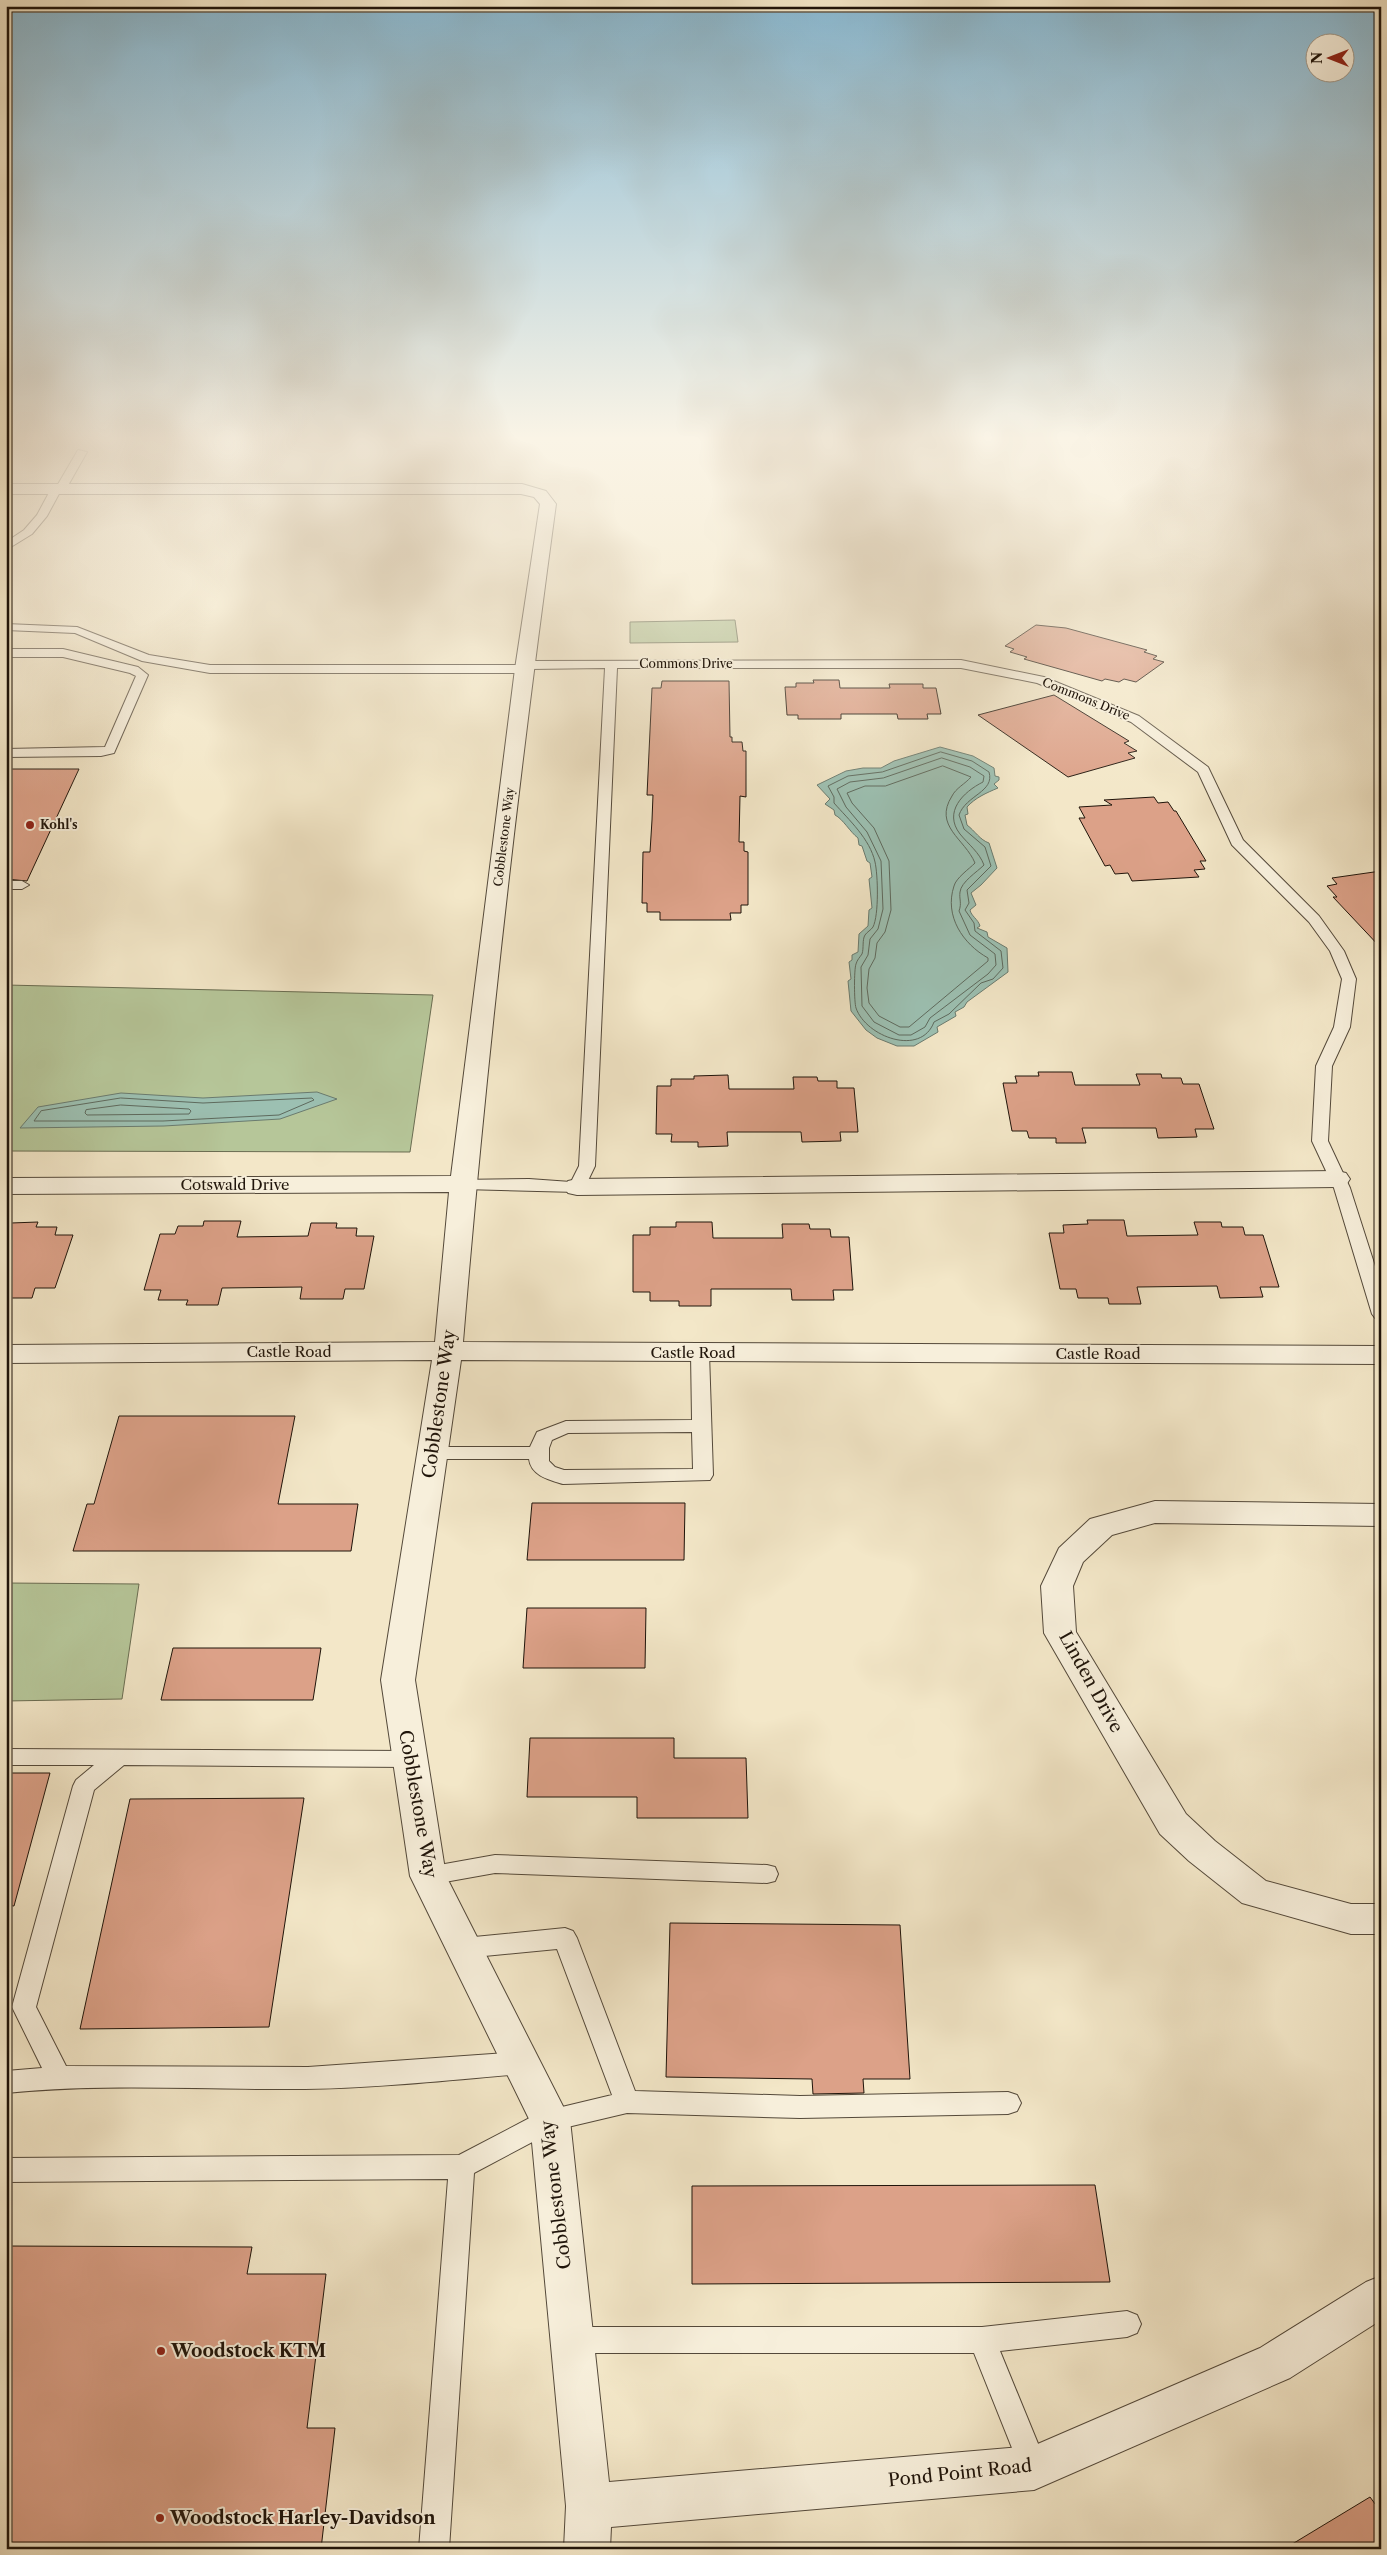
<svg xmlns="http://www.w3.org/2000/svg" width="1387" height="2555" viewBox="0 0 1387 2555" font-family="'Libre Caslon Text',serif">
<rect width="100%" height="100%" fill="#f3e7c8"/>
<filter id="stains"><feTurbulence type="fractalNoise" baseFrequency=".004" numOctaves="4"/><feColorMatrix values="0 0 0 0 .2 0 0 0 0 .09 0 0 0 0 .02 0 0 0 .5 -.17"/></filter>
<radialGradient id="worn" r=".72"><stop offset=".6" stop-color="#630" stop-opacity="0"/><stop offset="1" stop-color="#630" stop-opacity=".3"/></radialGradient>
<!-- green -->
<path fill="#b6c699" stroke="#6a6d52" d="M735 620 738 642 630 643V622Z
M6 985 433 995 410 1152 6 1151Z
M6 1583 139 1584 122 1699 6 1701Z"/>
<!-- water -->
<path fill="#9cc0b2" stroke="#6a7b6f" d="M940 747 973 756 994 768 995 776 999 777V780L994 784 998 788C986 793 975 798 967 807L968 814 965 815 967 825C975 831 980 840 989 843L997 868 981 885 971 893 976 905 970 910C971 916 978 919 980 926L977 928 987 932 988 937 1007 948 1008 972 967 1002 964 1007 955 1012 956 1016 937 1027 938 1032 914 1046H897L877 1038 866 1030 851 1011 848 981 851 979 849 962 852 960V955L858 952 859 934 868 926 869 910 872 908 869 879 872 877 870 863 867 861 862 846 859 845 858 838C850 832 843 819 835 815L834 810 825 804 830 799 817 785 846 771 863 768H881L894 761Z
M317 1092 337 1099 280 1119 164 1126 20 1128 38 1107 121 1093 203 1098Z"/>
<g fill="none" stroke-linecap="round" stroke-linejoin="round">
<!-- shore -->
<path stroke="#5e6a5e" stroke-width="1" d="M941 752 972 761 989 772C995 792 966 795 959 815L964 829 985 847 991 866 967 890 969 903 965 910 974 923 975 931 1001 951 1003 968 993 979 981 983 949 1014 934 1022C921 1057 866 1037 856 1008 854 1002 854 969 856 964 857 960 860 957 862 954 864 948 862 940 865 935 867 932 871 930 873 927 879 915 878 875 875 862 870 839 849 820 834 803V797L828 786 848 776 882 772Z
M942 758 970 767 984 776 983 782C963 792 943 812 960 834 969 845 979 852 984 865 977 872 961 882 960 892 959 899 962 903 959 911L970 935 995 954 996 965 988 974 930 1018 925 1027 911 1035H899L874 1022 862 1006 861 967 868 955 870 939 878 929 883 909 881 861 867 832 846 807 837 789 850 782 883 778Z
M943 766 971 777C965 784 956 788 952 796 933 826 965 839 975 863 969 869 956 878 954 886 944 916 963 944 988 958V961L909 1027H900L879 1016 869 1003 867 988 869 969 875 958 877 943 885 932 891 910 889 861 874 828 852 803 847 793 865 786H885Z
M121 1098 203 1103 312 1098 314 1100 279 1115 163 1121H34L41 1111Z
M121 1105 189 1109 191 1111 189 1114 87 1115 85 1113 86 1110Z"/>
</g>
<!-- building -->
<path fill="#dca188" stroke="#1f140a" d="M1036 625 1066 628 1147 650 1144 652 1157 656 1153 659 1164 662 1136 682 1124 679 1119 682 1105 679 1102 681 1024 659 1027 657 1010 652 1014 649 1005 646Z
M813 680H839L840 688H890L889 684H923V688H936L941 714H927L928 719H898L897 714H841V719H798V715H787L785 687H796V683H814Z
M662 681H729L730 737H732V742H742L743 751H746V797L740 796 739 842H744V851L748 852V905H741V913H730L731 920H660V912H647V903H642L643 852H650L652 820 653 795H647L652 688H661Z
M1054 695 1129 741 1124 743 1137 751 1128 753 1135 758 1068 777 978 715Z
M6 769H79L27 881 6 879Z
M1154 797 1158 803 1168 802 1174 811H1176L1206 861H1200L1205 869 1194 870 1199 877 1132 881 1128 873 1115 874 1110 865 1105 866 1079 818H1085L1079 807 1112 805 1104 800Z
M1381 871V948L1333 897H1337L1327 886 1337 884 1332 878Z
M1038 1072H1072L1075 1085H1140L1136 1074H1161L1162 1078H1181L1183 1084H1199L1214 1129H1195L1197 1137 1158 1138 1156 1128H1082L1086 1143H1056V1138H1029L1027 1131H1012L1003 1083H1017L1015 1076H1039Z
M728 1075 729 1089H794L793 1077H817L818 1081H837V1088H854L858 1132H840L841 1141 802 1142 801 1132H727L728 1146 698 1147V1142H671L672 1134H656L657 1086H671V1079H694V1076Z
M1087 1220H1124L1127 1236 1198 1235 1194 1222H1221L1222 1227H1243L1245 1235H1263L1279 1287H1260L1263 1297 1220 1298 1217 1286 1137 1287 1141 1304H1109L1108 1298H1078L1076 1289H1060L1049 1233H1064L1063 1225 1088 1224Z
M204 1221H241L237 1237 308 1236 311 1223H337L336 1228H357L356 1236H374L364 1289H345L343 1299H300L302 1287 222 1288 218 1305H186L188 1300H158L161 1290H144L160 1234H175L178 1226H203Z
M38 1222 36 1227H57L55 1235H73L55 1288H35L32 1298H6V1238L11 1223Z
M676 1222H712L713 1238H783L782 1224H809L810 1229H830L831 1237H849L853 1290H833L834 1300H792L791 1289H711V1306H679V1301H650V1292H633V1235H650V1227H676Z
M119 1416H295L278 1504H358L351 1551H73L87 1504H94Z
M532 1503H685L684 1560H527Z
M527 1608H646L645 1668H523Z
M173 1648H321L313 1700H161Z
M530 1738H674V1758H746L748 1818H637V1797H527Z
M6 1773H50L14 1906 6 1905Z
M304 1798 269 2027 80 2029 130 1799Z
M670 1923 900 1925 910 2079H863L864 2093 813 2094 812 2079 666 2077Z
M1095 2185 1110 2282 692 2284V2186Z
M6 2246 252 2247 247 2274H326L307 2428H335L321 2549H6Z
M1370 2497 1381 2512V2549H1284Z"/>
<g fill="none" stroke-linecap="round" stroke-linejoin="round">
<!-- service casing -->
<g stroke="#54493a" stroke-width="2">
<path id="service" d="M78 450 87 452 66 489 60 492 47 516 32 534 6 550V542L24 530 37 515 51 489 57 486Z
M6 624 77 627 149 655 210 665H519L525 661 961 660 1044 677 1139 716 1208 767 1243 840 1319 916 1344 951 1356 979 1350 1027 1332 1066 1328 1141 1350 1188 1381 1285V1320L1375 1318 1372 1314 1334 1188 1312 1141 1316 1066 1334 1027 1342 979 1330 951 1309 922 1232 845 1198 772 1131 722 1037 683 961 668H617L595 1166 583 1191 577 1192 463 1189 457 1188 455 1184 457 1180 529 1179 571 1182 579 1166 605 668 530 669 524 673H210L142 661 75 633 6 630Z
M6 649H63L138 667 148 675 114 753 101 756 6 757V749L105 747 136 676 130 673 63 657H6Z
M6 881H22L29 885 22 889H6Z
M700 1347 706 1349 709 1353 713 1475 710 1480 563 1484C550 1480 531 1476 529 1459H432L425 1458 422 1453 425 1448 432 1447H530L537 1432 566 1421 692 1420 691 1353 694 1349ZM692 1432 693 1469 564 1470 555 1467 549 1461V1448L552 1440 568 1433Z
M6 1749 410 1751 418 1753 421 1759 418 1765 410 1767 124 1765 94 1790 36 2007 66 2066 308 2067 521 2052 530 2055 533 2063 530 2071 521 2074C450 2080 377 2088 305 2089 206 2090 106 2083 6 2093V2071L42 2068 12 2007 73 1786 76 1780 94 1765H6Z
M495 1855 767 1865 775 1867 778 1874 775 1881 767 1883 495 1873 428 1885 420 1883 417 1876 420 1869 428 1867Z
M565 1928 573 1931 577 1938 635 2091 800 2096 1008 2092 1017 2095 1021 2103 1017 2111 1008 2114 800 2118 627 2113 555 2130 474 2173 449 2549H419L448 2179 6 2182V2158L459 2155 541 2112 612 2095 557 1949 464 1958 456 1955 452 1948 456 1941 464 1938Z
M1127 2311 1137 2315 1141 2324 1137 2333 1127 2337 1000 2351 1048 2468 1044 2478 1034 2482 1024 2478 974 2353H572L562 2349 558 2340 562 2331 572 2327H982Z"/>
</g>
<!-- minor casing -->
<g stroke="#54493a" stroke-width="2">
<path id="minor" d="M6 484H522L546 491 556 504C518 782 486 1062 463 1342L1381 1346V1364L461 1360 415 1680 446 1876 570 2120 609 2482 1033 2446 1260 2348 1366 2282 1381 2276V2320L1290 2378 1034 2490 611 2527 610 2549H564L566 2506 530 2121 410 1876 381 1680 432 1360 6 1363V1345L435 1342 449 1192 6 1194V1178L451 1176 515 669 540 504 534 497 521 494H6Z
M1337 1171 1346 1173 1350 1179 1346 1185 1337 1187 577 1195 568 1193 564 1187 568 1181 577 1179Z
M1155 1501 1381 1504V1526L1155 1523 1112 1535 1083 1562 1073 1586 1076 1632 1186 1814 1215 1841 1266 1881 1351 1904H1381V1934H1351L1242 1903 1189 1861 1160 1834 1044 1633 1041 1586 1059 1548 1090 1519Z"/>
</g>
<!-- service -->
<use href="#service" fill="#f7efdb" fill-rule="evenodd"/>
<!-- minor -->
<use href="#minor" fill="#f7efdb" fill-rule="evenodd"/>
</g>
<!-- sky -->
<linearGradient id="sky" x2="0" y2="1"><stop stop-color="#89b9d2"/><stop offset="0.55" stop-color="#faf4e6"/><stop offset="1" stop-color="#faf4e6" stop-opacity="0"/></linearGradient>
<rect width="1387" height="797" fill="url(#sky)"/>
<!-- markers -->
<g fill="#8f2418" stroke="#f7efdb" stroke-width="2">
<circle cx="30" cy="825" r="5"/>
<circle cx="161" cy="2351" r="5"/>
<circle cx="160" cy="2518" r="5"/>
</g>
<g text-anchor="middle" stroke-width="4" stroke-linejoin="round" paint-order="stroke">
<!-- far-street labels -->
<g font-size="12" fill="#1f140a" stroke="#f7efdb">
<text x="686" y="668">Commons Drive</text>
<text transform="translate(1086 699) rotate(22)" y="4">Commons Drive</text>
<text transform="translate(504 837) rotate(-83)" y="4">Cobblestone Way</text>
</g>
<!-- far-poi labels -->
<g font-size="12" font-weight="bold" fill="#1f140a" stroke="#f7efdb" text-anchor="start">
<text x="40" y="829">Kohl's</text>
</g>
<!-- street labels -->
<g font-size="15" fill="#1f140a" stroke="#f7efdb">
<text x="235" y="1190">Cotswald Drive</text>
<text x="289" y="1357">Castle Road</text>
<text x="693" y="1358">Castle Road</text>
<text x="1098" y="1359">Castle Road</text>
</g>
<!-- near-street labels -->
<g font-size="18" fill="#1f140a" stroke="#f7efdb">
<text transform="translate(439 1404) rotate(-82)" y="6">Cobblestone Way</text>
<text transform="translate(1091 1682) rotate(61)" y="6">Linden Drive</text>
<text transform="translate(418 1804) rotate(80)" y="6">Cobblestone Way</text>
<text transform="translate(556 2195) rotate(-97)" y="6">Cobblestone Way</text>
<text transform="translate(960 2473) rotate(-6)" y="6">Pond Point Road</text>
</g>
<!-- near-poi labels -->
<g font-size="18" font-weight="bold" fill="#1f140a" stroke="#f7efdb" text-anchor="start">
<text x="171" y="2357">Woodstock KTM</text>
<text x="170" y="2524">Woodstock Harley-Davidson</text>
</g>
</g>
<!-- margin -->
<rect width="1387" height="2555" fill="none" stroke="#f3e7c8" stroke-width="25"/>
<rect x="8" y="8" width="1372" height="2540" fill="none" stroke="#1f140a" stroke-width="2.5"/>
<rect x="12" y="12" width="1362" height="2530" fill="none" stroke="#1f140a"/>
<!-- north arrow -->
<g transform="translate(1330 58) rotate(270)"><circle r="24" fill="#f7efdb" stroke="#a19787"/>
<path d="M0-4L9 19L0 12L-9 19Z" fill="#8f2418"/>
<text y="-8" font-size="14" font-weight="bold" text-anchor="middle" fill="#1f140a">N</text>
</g>
<rect width="100%" height="100%" filter="url(#stains)"/>
<rect width="100%" height="100%" fill="url(#worn)"/>
</svg>
